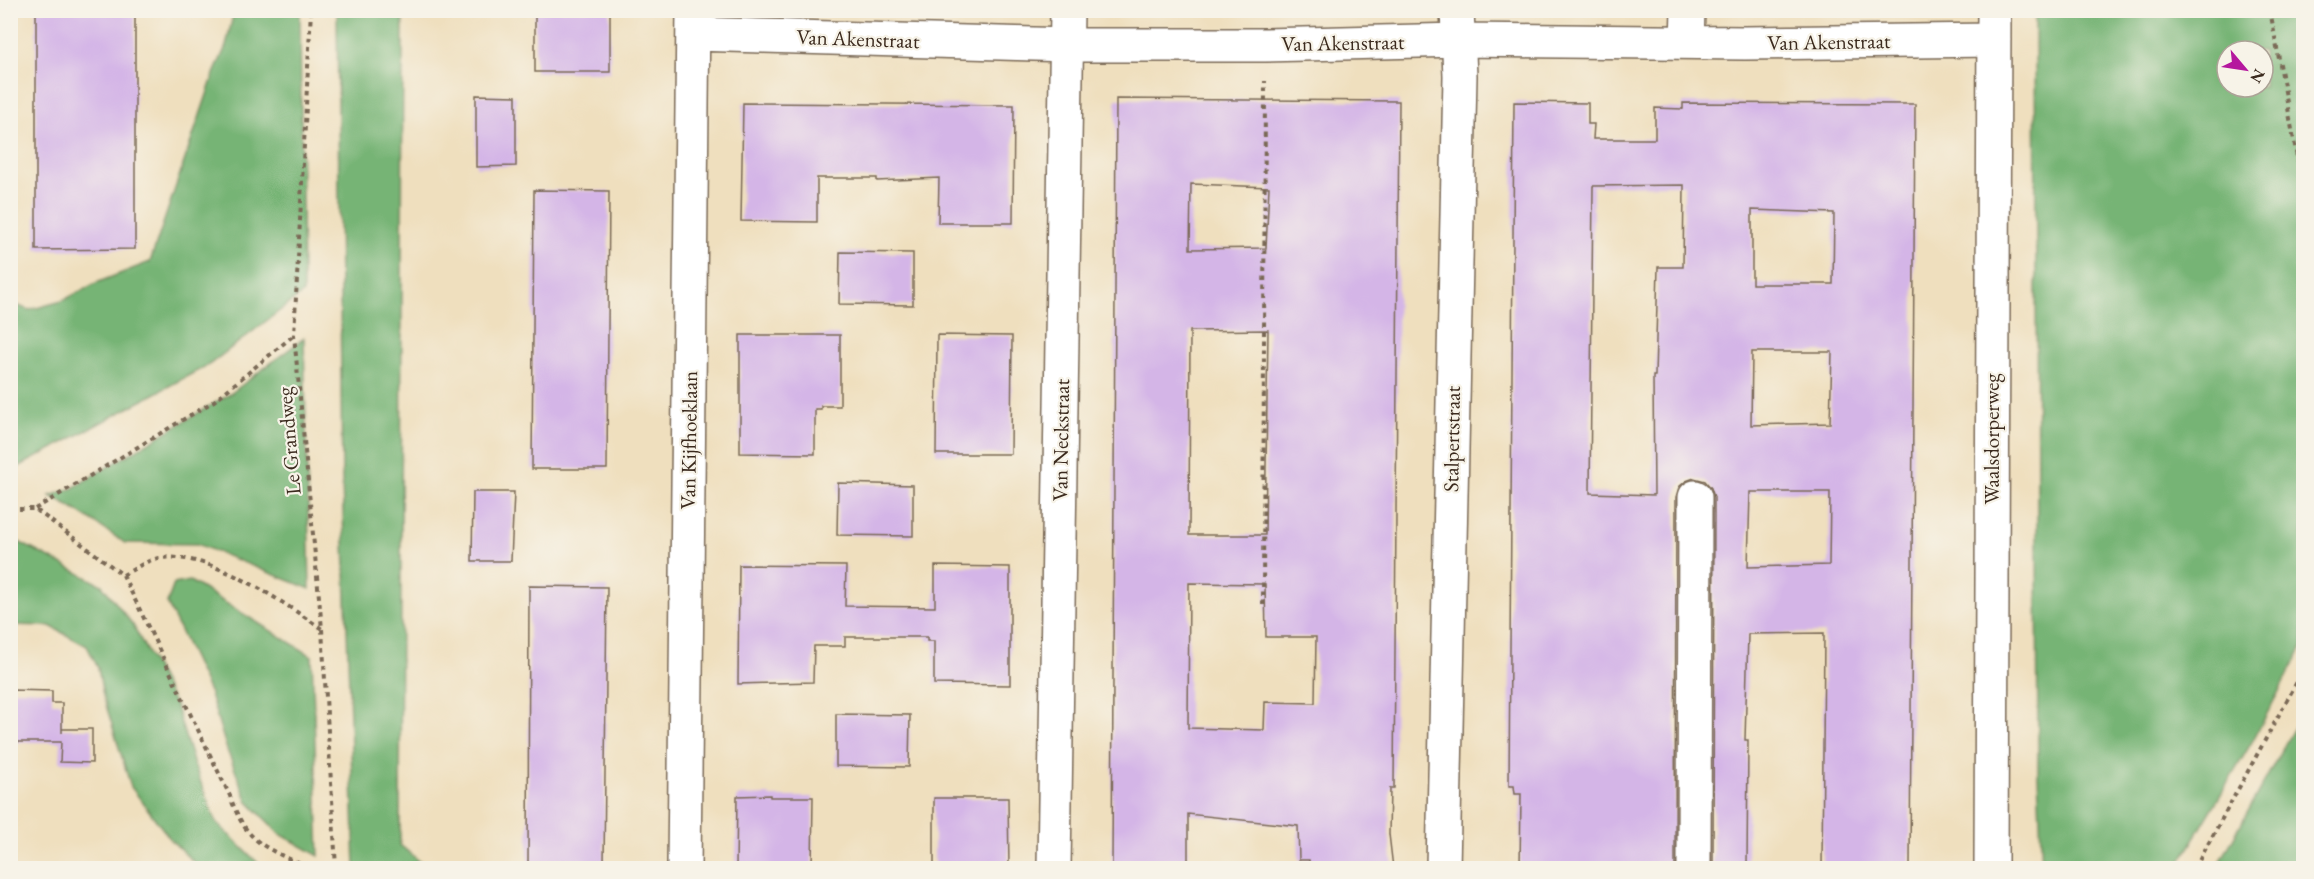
<svg xmlns="http://www.w3.org/2000/svg" width="2314" height="879" viewBox="0 0 2314 879" font-family="'EB Garamond',serif">
<rect width="100%" height="100%" fill="#f7f3e8"/>
<filter id="ink" filterUnits="userSpaceOnUse"><feTurbulence type="fractalNoise" baseFrequency=".0167" numOctaves="2"/><feDisplacementMap in="SourceGraphic" scale="12" xChannelSelector="R" yChannelSelector="G"/><feConvolveMatrix kernelMatrix="1 2 1 2 8 2 1 2 1" color-interpolation-filters="sRGB"/></filter>
<filter id="wash" filterUnits="userSpaceOnUse"><feTurbulence type="fractalNoise" baseFrequency=".008" numOctaves="4" result="noise"/><feDisplacementMap in="SourceGraphic" scale="24" xChannelSelector="R" yChannelSelector="G"/><feGaussianBlur stdDeviation="1.35" result="paint"/><feColorMatrix in="noise" values="0 0 0 0 0 0 0 0 0 0 0 0 0 0 0 0 0 1.4 0 .05"/><feComposite in="paint" operator="in"/></filter>
<g filter="url(#wash)">
<rect width="100%" height="100%" fill="#efdfbe"/>
<!-- forest -->
<path fill="#76b474" stroke="#586f49" stroke-width="1.5" fill-rule="evenodd" d="M234 11H300L303 293 210 364 11 471V303L29 310 62 301 96 283 150 262 214 74 226 46Z
M337 11H403L400 845 423 864 435 868H355L342 481Z
M2035 11H2303V646L2252 742 2177 868H2042L2038 776ZM2227 51H2263V87H2227Z
M304 338 310 589 197 544 125 543 77 511 50 496 71 489 230 394Z
M11 538 102 585 133 625 176 707 193 762 216 822 258 863 268 868H200L171 840 131 787 103 695 98 668 87 646 50 626 11 625Z
M190 581 312 656 319 856 280 834 248 802 227 750 210 694 167 603 174 584Z
M2303 711V868H2217Z"/>
<g id="blocks">
<!-- building -->
<path fill="#d4b5e7" fill-rule="evenodd" d="M36 10H135V249L36 250Z
M535 10H610V72H535Z
M476 95 516 96V166L476 167Z
M1116 99 1399 101 1394 788H1390L1389 834 1393 868H1314V863H1309V860H1299L1298 826 1188 814V868H1112ZM1191 184 1269 187 1266 248 1190 249ZM1268 330 1265 535H1189L1190 331ZM1189 583 1265 584 1266 637H1316L1315 703 1265 702 1264 730 1188 728Z
M1514 102 1588 103V124H1594L1593 139H1655V108L1683 109V103L1915 104 1910 868H1822L1824 633 1748 634 1745 740H1748L1747 868H1713L1714 497 1711 488 1705 481 1694 478 1686 481 1679 487 1676 497 1675 868H1520L1521 794H1515L1514 786H1509ZM1684 185 1683 267H1658L1655 376H1653L1654 495 1590 493 1593 186ZM1752 210 1834 213 1833 284H1752ZM1752 352H1832L1830 423 1751 425ZM1750 492H1830L1829 565 1748 567Z
M743 103 1014 105 1013 223H938L939 178 877 181V178H817V222L741 221Z
M534 190 609 191 607 469H532Z
M840 252 913 253V305L839 304Z
M740 335H840V406H821V409H815V454L740 453Z
M937 335 1012 336 1011 454H936Z
M838 483 913 485V536L837 535Z
M473 492H514L511 561H472Z
M739 565 846 566 845 606 935 607V566L1010 567V685L934 684V641H927V637H845V646H814L813 682 738 684Z
M529 586 607 587 604 865H528Z
M10 690 52 691V703H62V733V729H92V763L60 762 61 742H10Z
M836 714 910 715 909 767 836 766Z
M770 795V797H813L812 868H736L737 796Z
M934 798H1008L1009 868H934Z"/>
</g>
</g>
<g filter="url(#ink)">
<use href="#blocks" fill-opacity="0" stroke="#7a6956" stroke-width="1.5"/>
<g fill="none" stroke-linecap="round" stroke-linejoin="round">
<!-- minor casing -->
<g stroke="#7a6956" stroke-width="36">
<path id="minor" d="M693 34 1067 45H1265L1458 40 1745 43 1994 40
M1687 42 1688 10
M684 868 693 10
M1054 868 1067 10
M1443 868 1460 76 1457 10
M1694 868 1695 497
M1991 868 1994 10"/>
</g>
<!-- path -->
<path stroke="#7a6956" stroke-width="4" stroke-dasharray="4.5 4.5" stroke-linecap="butt" d="M311 10 294 335 322 629 336 868
M2270 10 2304 195
M10 509H35L123 575C133 570 148 559 160 558 212 552 281 601 322 629
M35 509 214 401 294 335
M123 575 230 796C247 845 265 847 309 868
M1263 605 1265 81
M2195 868 2304 669"/>
<!-- minor -->
<use href="#minor" stroke="#fff" stroke-width="33"/>
</g>
</g>
<g text-anchor="middle" stroke-width="4.5" stroke-linejoin="round" paint-order="stroke">
<!-- street labels -->
<g font-size="21" fill="#3b2a1e" stroke="#f7f3e8">
<text transform="translate(858 39) rotate(2)" y="7">Van Akenstraat</text>
<text transform="translate(1829 42) rotate(-1)" y="7">Van Akenstraat</text>
<text transform="translate(1343 43) rotate(-1)" y="7">Van Akenstraat</text>
<text transform="translate(1452 439) rotate(-89)" y="7">Stalpertstraat</text>
<text transform="translate(1992 439) rotate(-90)" y="7">Waalsdorperweg</text>
<text transform="translate(689 440) rotate(-89)" y="7">Van Kijfhoeklaan</text>
<text transform="translate(1061 440) rotate(-89)" y="7">Van Neckstraat</text>
<text transform="translate(289 441) rotate(-95)" y="7">Le Grandweg</text>
</g>
</g>
<!-- margin -->
<rect width="2314" height="879" fill="none" stroke="#f7f3e8" stroke-width="36"/>
<!-- north arrow -->
<g transform="translate(2245 69) rotate(119)"><circle r="28" fill="#f7f3e8" stroke="#aca397" stroke-width="1.5"/>
<path d="M0-4.5L10 22L0 15L-10 22Z" fill="#b5179e"/>
<text y="-9" font-size="16" font-weight="bold" text-anchor="middle" fill="#3b2a1e">N</text>
</g>
</svg>
